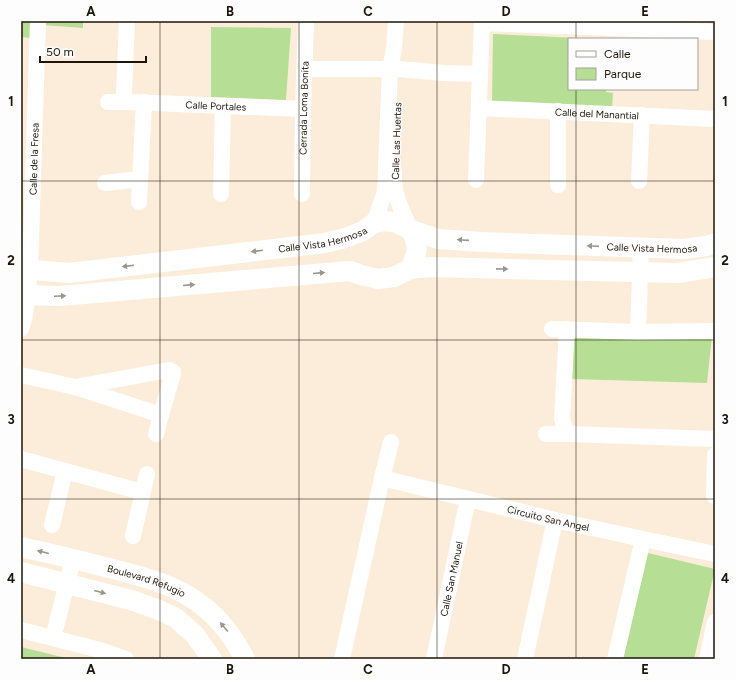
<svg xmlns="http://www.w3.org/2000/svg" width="736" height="680" viewBox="0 0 736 680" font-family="Figtree,sans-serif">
<rect width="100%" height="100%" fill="#fceddb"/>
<!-- green -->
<path fill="#b6df95" d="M21 21H30L31 38 21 37Z
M43 21H83V28L43 25Z
M211 27 291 28 286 100 211 97Z
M493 34 599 39H569V89H606V92L613 93 612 109 492 103Z
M573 330 712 336 707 383 572 379Z
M648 553 715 569 694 659H623Z
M21 647 70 659H21Z"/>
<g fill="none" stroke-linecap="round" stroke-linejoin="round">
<!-- minor -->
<g stroke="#fff" stroke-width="16">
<path d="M127 21 124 92 125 97 128 102"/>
<path d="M482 23 715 32"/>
<path d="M304 69H399L444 73 480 74"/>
<path id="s1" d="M108 102H128L303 109"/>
<path id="s2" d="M479 108 715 119"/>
<path d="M394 171C393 195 401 209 411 230"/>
<path d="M476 180 482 21"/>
<path d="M639 181 642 115"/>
<path d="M105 183 140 179"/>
<path d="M558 185V111"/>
<path d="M221 194 223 106"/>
<path id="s3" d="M302 194 303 109 306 21"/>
<path d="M139 202 144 102"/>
<path d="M374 223 385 192 390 69 394 48 396 21"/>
<path id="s4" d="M21 329 25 316 30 270 38 21"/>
<path d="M552 329 638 332 715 331"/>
<path d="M567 329 562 419 564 426 568 434"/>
<path d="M638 332 641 247"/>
<path d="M21 375 75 387 155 413H158L162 411"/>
<path d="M75 387 169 370 173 372V374L162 411 156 434"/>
<path d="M546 434H568L715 439"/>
<path d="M21 459 142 492"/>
<path id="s5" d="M382 478 555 520 643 539 715 554"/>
<path d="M714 496 715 455"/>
<path d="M52 525 65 471"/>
<path d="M133 536 147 474"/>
<path d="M21 630 100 650 126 659"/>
<path d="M53 638 73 559"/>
<path d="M342 659 382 478 391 442"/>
<path id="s6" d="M434 659 468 499"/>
<path d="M525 659 555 520"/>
<path d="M615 659 643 539"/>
<path d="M707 659 715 622"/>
</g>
<!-- tertiary -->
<g stroke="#fff" stroke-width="20">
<path id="s7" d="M21 269 69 273 325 243 345 238 363 231 374 223 386 221 397 223 411 230 438 239 481 242 683 249 707 246 715 243"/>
<path d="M410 269C418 252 419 248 411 230"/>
<path d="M21 295 60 296 350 271 361 275 378 279 394 277 410 269 431 267 677 273 715 267"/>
<path id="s8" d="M21 547C48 553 74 559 101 566 136 575 175 583 204 607 222 621 235 640 245 659"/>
<path d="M21 572 131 600 159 610 176 618 195 635 212 659"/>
</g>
</g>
<!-- one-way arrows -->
<defs><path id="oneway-solid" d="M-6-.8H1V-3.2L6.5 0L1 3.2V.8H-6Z"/></defs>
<g fill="#999691">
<use href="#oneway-solid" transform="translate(463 240) rotate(-176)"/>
<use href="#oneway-solid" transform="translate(593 246) rotate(-178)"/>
<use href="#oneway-solid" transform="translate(257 251) rotate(173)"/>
<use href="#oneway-solid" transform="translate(128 266) rotate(173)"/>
<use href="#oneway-solid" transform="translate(502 269) rotate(1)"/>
<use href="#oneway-solid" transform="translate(319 273) rotate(-5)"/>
<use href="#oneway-solid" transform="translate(189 285) rotate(-5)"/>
<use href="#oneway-solid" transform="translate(60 296) rotate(-2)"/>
<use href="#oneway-solid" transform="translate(43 552) rotate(-166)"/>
<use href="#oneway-solid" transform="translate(100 592) rotate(15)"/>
<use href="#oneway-solid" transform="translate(224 627) rotate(-130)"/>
</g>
<!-- grid -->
<path fill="none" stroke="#1d150a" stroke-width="1" stroke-opacity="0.55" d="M160 21V659M299 21V659M437 21V659M576 21V39M576 89V659M21 181H715M21 340H715M21 499H715"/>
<g text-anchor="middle" stroke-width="3" stroke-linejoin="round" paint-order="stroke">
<!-- street labels -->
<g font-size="10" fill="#1d150a" stroke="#fdfdfd">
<text dy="4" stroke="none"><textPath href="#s1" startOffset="108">Calle Portales</textPath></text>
<text dy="4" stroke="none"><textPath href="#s3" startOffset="86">Cerrada Loma Bonita</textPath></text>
<text dy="4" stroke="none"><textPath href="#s2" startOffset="118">Calle del Manantial</textPath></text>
<text transform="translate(396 141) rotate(-88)" y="4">Calle Las Huertas</text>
<text dy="4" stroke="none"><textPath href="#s4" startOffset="171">Calle de la Fresa</textPath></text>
<text dy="4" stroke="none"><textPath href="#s7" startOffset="304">Calle Vista Hermosa</textPath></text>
<text dy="4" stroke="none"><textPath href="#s7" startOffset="641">Calle Vista Hermosa</textPath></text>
<text dy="4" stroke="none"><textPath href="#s5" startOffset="171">Circuito San Angel</textPath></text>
<text dy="4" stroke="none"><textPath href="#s6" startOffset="82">Calle San Manuel</textPath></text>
<text dy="4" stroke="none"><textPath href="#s8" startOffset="130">Boulevard Refugio</textPath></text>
</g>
</g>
<!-- border -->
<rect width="736" height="680" fill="none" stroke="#fdfdfd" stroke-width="44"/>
<!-- legend -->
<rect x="568" y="38" width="130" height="52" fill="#fdfdfd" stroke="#a3a09c"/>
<rect x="576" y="51" width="20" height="6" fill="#ffffff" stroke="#a3a09c"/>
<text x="604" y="58" font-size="12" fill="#1d150a">Calle</text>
<rect x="576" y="68" width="20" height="12" fill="#b6df95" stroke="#a3a09c"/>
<text x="604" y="78" font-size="12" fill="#1d150a">Parque</text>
<!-- scale -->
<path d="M40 56v6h106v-6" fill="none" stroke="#1d150a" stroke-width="2"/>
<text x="46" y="56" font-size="12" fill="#1d150a" stroke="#fdfdfd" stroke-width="3" paint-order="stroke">50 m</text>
<rect x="22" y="22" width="692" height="636" fill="none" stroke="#1d150a" stroke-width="1.5"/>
<g font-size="13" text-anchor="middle" font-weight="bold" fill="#1d150a">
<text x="91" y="16">A</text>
<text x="230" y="16">B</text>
<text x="368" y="16">C</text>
<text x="506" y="16">D</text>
<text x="645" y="16">E</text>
<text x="11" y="106">1</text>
<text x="725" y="106">1</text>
<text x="11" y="265">2</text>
<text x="725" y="265">2</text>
<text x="11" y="424">3</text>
<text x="725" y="424">3</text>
<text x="11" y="583">4</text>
<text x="725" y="583">4</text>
<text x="91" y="674">A</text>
<text x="230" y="674">B</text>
<text x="368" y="674">C</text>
<text x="506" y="674">D</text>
<text x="645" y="674">E</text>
</g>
</svg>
